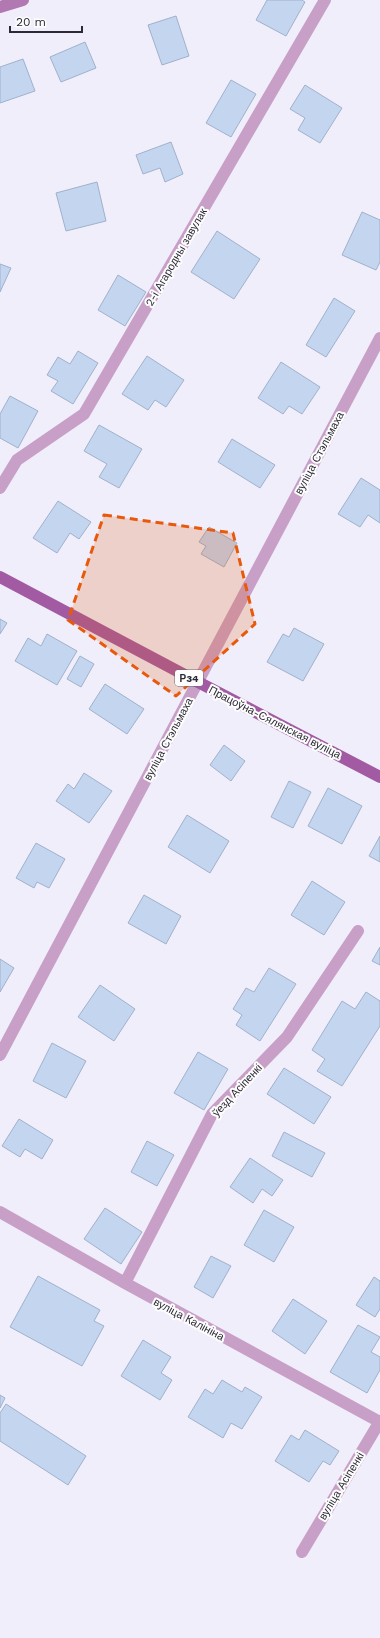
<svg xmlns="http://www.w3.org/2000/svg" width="380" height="1638" viewBox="0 0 380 1638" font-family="'Work Sans',sans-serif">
<rect width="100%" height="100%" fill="#f0eefb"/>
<!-- building -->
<path fill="#c3d5ef" stroke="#a0b1cb" d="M267 0H302L305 2 286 36 256 20Z
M176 16 189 56 162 65 148 25Z
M85 42 96 68 61 82 50 57Z
M23 59 35 91 0 103V67Z
M231 80 256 94 231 137 206 123Z
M305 85 342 108 320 143 298 130 305 118 290 109Z
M171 142 183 174 165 182 160 168 143 174 136 155Z
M97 182 106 221 66 231 56 193Z
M362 212 380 220V262L376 270 342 255Z
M217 231 260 259 234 299 191 272Z
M0 264 11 268 0 292Z
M118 275 146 292 125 326 98 310Z
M334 298 355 311 326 357 306 345Z
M78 351 98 363 73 404 51 391 58 381 47 375 58 357 70 364Z
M147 356 184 380 166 407 155 400 148 410 122 394Z
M281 362 320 387 302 414 289 406 283 414 258 398Z
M10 396 38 411 18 448 0 438V414Z
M99 425 142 449 119 488 99 477 107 464 84 451Z
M232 439 275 465 260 488 218 462Z
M361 478 380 490V523L368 515 360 527 338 514Z
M58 501 91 522 79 539 70 533 57 553 33 538Z
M209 527 237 543 224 567 201 554 206 546 199 542Z
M0 619 7 623 0 634Z
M294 628 324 644 303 681 267 662 283 634 289 637Z
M47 634 77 651 57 685 15 661 28 638 41 646Z
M80 656 94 664 81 687 67 679Z
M105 684 144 709 127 734 89 709Z
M224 745 245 761 231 781 210 765Z
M84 773 112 791 89 823 56 801 68 784 74 789Z
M289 781 311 792 293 828 271 817Z
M328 788 362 806 342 844 308 826Z
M187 815 229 841 210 873 168 847Z
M380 836V862L369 856Z
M36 843 65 859 49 888 37 882 34 888 16 878Z
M312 881 345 902 324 935 291 915Z
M144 895 181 916 166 944 128 923Z
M380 947V965L372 961Z
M0 959 14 968 0 992Z
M269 968 296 984 260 1041 236 1025 242 1015 233 1009 246 988 254 992Z
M100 985 135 1009 114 1041 78 1017Z
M366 992 380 1001V1026L342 1086 317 1071 325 1059 312 1050 342 1001 355 1009Z
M52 1043 86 1061 66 1098 33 1081Z
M198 1052 228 1069 204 1110 174 1093Z
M284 1068 331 1097 314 1124 267 1094Z
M19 1119 53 1140 42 1159 25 1149 20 1157 2 1146Z
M284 1132 325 1153 312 1177 272 1156Z
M147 1141 174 1155 157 1186 131 1172Z
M250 1158 283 1180 272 1196 262 1189 253 1203 230 1187Z
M105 1208 142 1232 121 1264 84 1239Z
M264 1210 294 1227 274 1262 244 1245Z
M211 1256 231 1266 213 1298 194 1287Z
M38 1276 100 1310 94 1321 104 1326 82 1366 10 1327Z
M374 1277 380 1281V1309L375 1317 356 1305Z
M293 1299 327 1321 305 1354 272 1331Z
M358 1325 380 1337 371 1352 380 1357V1370L367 1393 330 1372Z
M143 1340 171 1357 161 1373 172 1380 160 1400 121 1376Z
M222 1380 242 1392 245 1387 262 1397 242 1429 231 1423 223 1438 188 1417 205 1389 213 1394Z
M0 1395 5 1398 0 1408Z
M6 1404 86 1456 68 1485 0 1441V1413Z
M305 1430 339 1451 330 1465 323 1461 309 1482 275 1461 291 1435 299 1440Z"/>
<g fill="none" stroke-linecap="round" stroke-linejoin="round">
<!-- street -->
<path stroke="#c8a0c7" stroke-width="12" d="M0 488 17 460 84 414 325 0
M0 1055 380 338
M0 1212 125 1283 380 1422
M125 1283 212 1114 287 1037 358 931
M302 1552 380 1421"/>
<!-- secondary -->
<path stroke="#b278b2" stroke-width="12" d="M0 7 23 0"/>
<!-- primary -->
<path stroke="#a25aa3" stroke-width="12" d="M0 577 198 682 380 777"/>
</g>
<!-- marked area -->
<path fill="#e8590c" fill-opacity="0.2" stroke="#e8590c" stroke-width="3" stroke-dasharray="8 5" stroke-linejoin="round" d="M104 515 233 533 255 624 176 696 68 620Z"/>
<g text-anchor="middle" stroke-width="4" stroke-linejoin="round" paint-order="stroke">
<!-- shield labels -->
<rect fill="#fdfdfd" stroke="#6a6971" stroke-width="1" x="175" y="670" width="28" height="16" rx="3"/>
<g font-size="10" font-weight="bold" fill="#2b2935">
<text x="189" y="682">Р34</text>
</g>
<!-- street labels -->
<g font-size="11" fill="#2b2935" stroke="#fdfdfd">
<text transform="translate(176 257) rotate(-60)" y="4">2-і Агародны завулак</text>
<text transform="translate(319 453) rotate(-62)" y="4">вуліца Стэльмаха</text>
<text transform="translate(275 722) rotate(27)" y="4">Працоўна-Сялянская вуліца</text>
<text transform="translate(168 739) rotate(-62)" y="4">вуліца Стэльмаха</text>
<text transform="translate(237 1090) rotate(-47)" y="4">ўезд Асіпенкі</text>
<text transform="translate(189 1319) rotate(28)" y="4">вуліца Калініна</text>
<text transform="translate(341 1486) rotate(-59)" y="4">вуліца Асіпенкі</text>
</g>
</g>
<!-- scale -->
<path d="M10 26v6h72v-6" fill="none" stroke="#2b2935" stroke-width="2"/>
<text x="16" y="26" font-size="12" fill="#2b2935" stroke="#fdfdfd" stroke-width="3" paint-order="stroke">20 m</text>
</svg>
